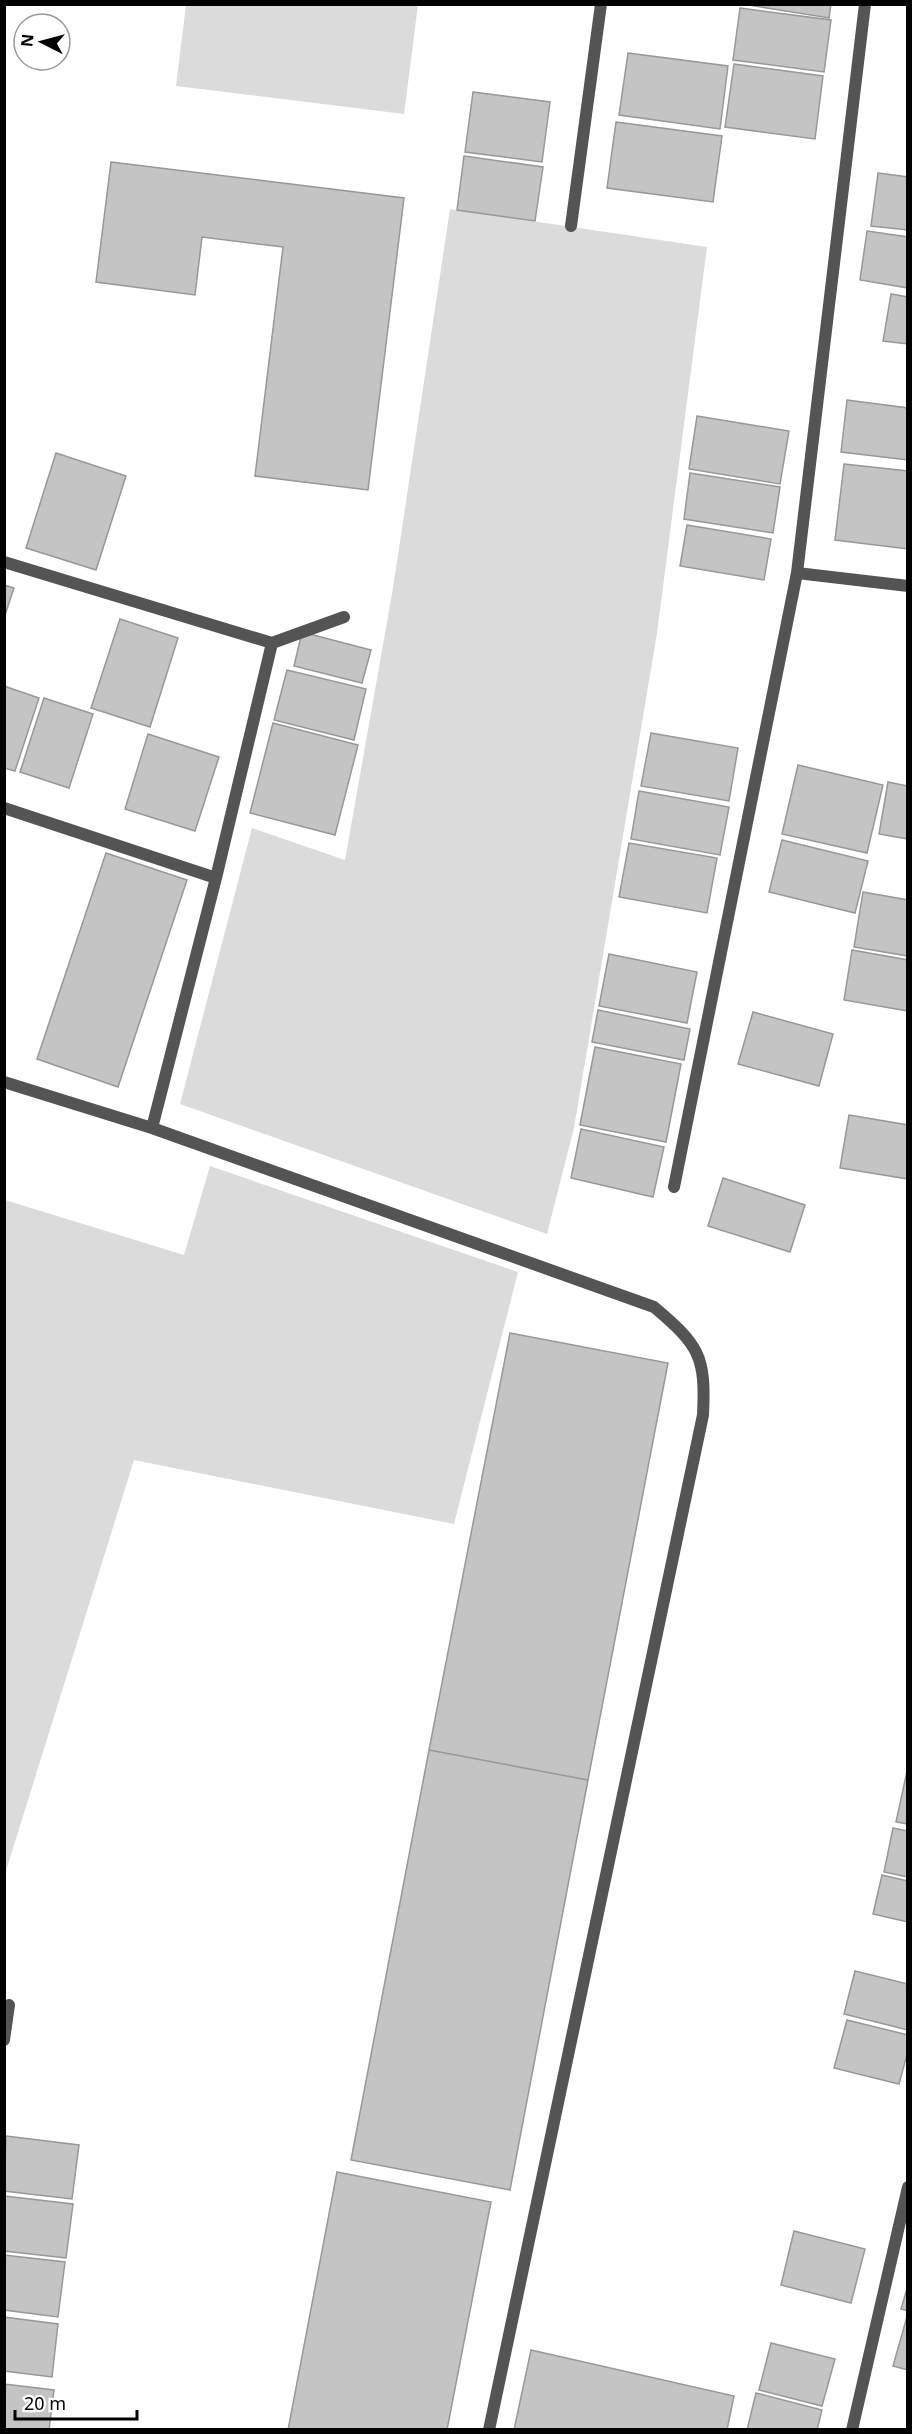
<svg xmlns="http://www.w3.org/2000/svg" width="912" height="2434" viewBox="0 0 912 2434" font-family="'Noto Sans',sans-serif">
<rect width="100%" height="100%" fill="#fff"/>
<!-- green -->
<path fill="#dbdbdb" d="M186 5H418L404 114 176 86Z
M450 209 707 247 657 633 574 1128 547 1234 180 1104 252 828 345 860 393 588Z
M210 1166 518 1272 454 1524 134 1460 5 1874V1200L184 1255Z"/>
<!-- building -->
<path fill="#c4c4c4" stroke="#989898" stroke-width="1.5" d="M742 4H831L829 18Z
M740 8 831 20 824 72 733 60Z
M628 53 728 66 720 129 619 115Z
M734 64 823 76 815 139 725 127Z
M473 92 550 102 542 162 465 152Z
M616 122 722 136 713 202 607 188Z
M464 156 543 167 535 221 457 210Z
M111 162 404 198 368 490 255 476 283 247 202 237 195 295 96 282Z
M878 173 908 177V230L871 226Z
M867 231 908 237V288L860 280Z
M891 294 908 297V344L883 341Z
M847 400 908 408V460L841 452Z
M697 416 789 431 780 484 689 469Z
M56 453 126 476 96 570 26 548Z
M844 464 908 471V549L835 540Z
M690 473 780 487 773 533 684 519Z
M687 525 771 539 764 580 680 566Z
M4 585 14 588 4 618Z
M120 619 178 638 150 727 91 708Z
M302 632 371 650 362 683 294 666Z
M287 670 366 689 354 740 274 720Z
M4 686 39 698 15 771 4 768Z
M44 698 93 714 69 788 20 772Z
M273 723 358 745 335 835 250 813Z
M651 733 738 748 729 801 641 786Z
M148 734 219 757 195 831 125 809Z
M798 765 883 785 867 853 782 834Z
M888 782 908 786V839L879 834Z
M639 791 729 807 720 855 631 839Z
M782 840 868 861 855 913 769 892Z
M629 843 717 858 707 913 619 897Z
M106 853 187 880 118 1087 37 1059Z
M863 892 908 900V956L854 947Z
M852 950 908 960V1011L844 1000Z
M609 954 697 972 687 1023 599 1006Z
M598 1010 690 1029 684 1060 592 1042Z
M753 1012 833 1034 819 1086 738 1064Z
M595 1047 681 1064 666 1142 580 1125Z
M849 1115 908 1125V1179L840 1168Z
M581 1129 664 1147 653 1197 571 1178Z
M723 1178 805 1205 790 1252 708 1226Z
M510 1333 668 1363 588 1780 429 1750Z
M429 1750 588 1780 510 2190 351 2160Z
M907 1771H908V1824L896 1822Z
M893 1828 908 1831V1877L884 1872Z
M882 1875 908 1881V1922L873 1914Z
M855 1971 908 1984V2030L844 2014Z
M847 2020 908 2035V2051L899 2084 834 2068Z
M6 2136 79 2145 72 2199 4 2191Z
M337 2172 491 2202 447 2430H288Z
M4 2196 73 2204 66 2258 4 2251Z
M794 2231 865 2249 851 2303 781 2285Z
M4 2255 65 2262 58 2317 4 2310Z
M908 2285V2311L901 2309Z
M908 2313V2370L893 2366Z
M4 2317 58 2324 52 2377 4 2371Z
M771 2343 835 2359 822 2406 759 2390Z
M531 2350 734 2396 727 2430H514Z
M4 2384 54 2390 49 2430H4Z
M756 2393 822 2410 817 2430H747Z"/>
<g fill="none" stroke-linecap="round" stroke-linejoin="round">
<!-- minor -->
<path stroke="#545454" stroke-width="12" d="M571 226 601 4
M4 562 272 643 344 617
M797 573 908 586
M4 808 216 878
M4 1082 152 1128 654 1307C699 1345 706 1356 703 1415L489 2430
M152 1128 216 878 272 643
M674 1187 797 573 865 4
M4 2040 9 2005
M852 2430 908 2187"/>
</g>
<!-- border -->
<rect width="912" height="2434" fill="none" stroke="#000000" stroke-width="12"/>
<!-- north arrow -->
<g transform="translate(42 42) rotate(276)"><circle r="28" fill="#ffffff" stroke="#999999" stroke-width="1.5"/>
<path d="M0-4.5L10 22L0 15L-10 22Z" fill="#000000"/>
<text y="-9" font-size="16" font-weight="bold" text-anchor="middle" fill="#000000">N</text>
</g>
<!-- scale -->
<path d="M15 2410v9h122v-9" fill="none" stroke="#000000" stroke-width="3"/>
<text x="24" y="2410" font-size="18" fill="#000000" stroke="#ffffff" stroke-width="4.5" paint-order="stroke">20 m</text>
</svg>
